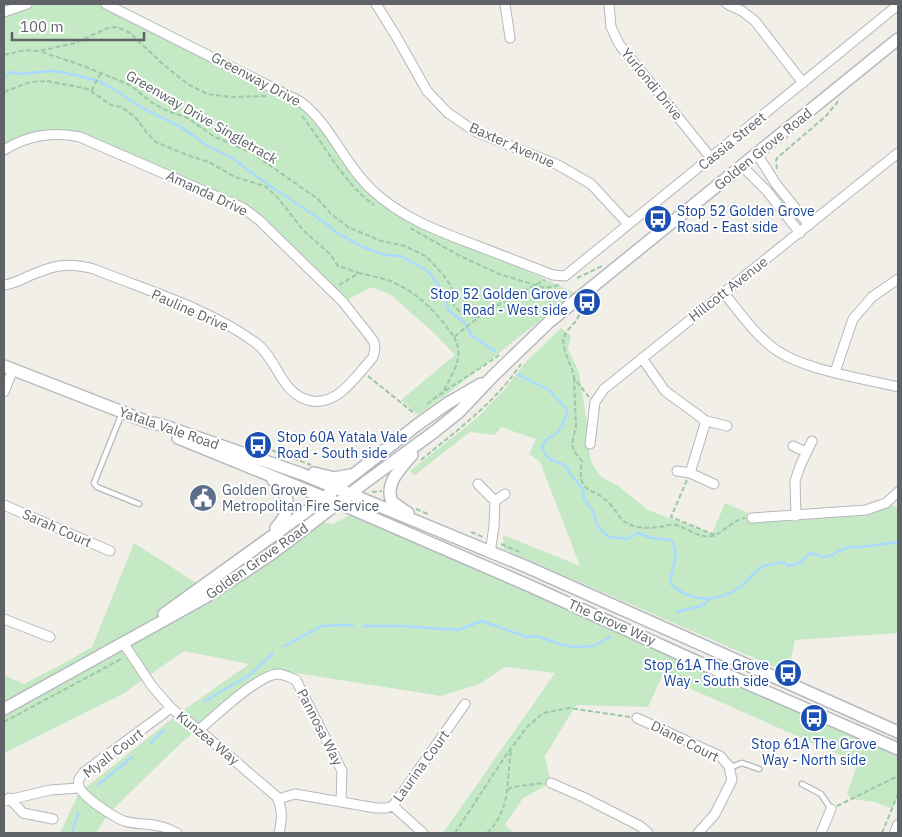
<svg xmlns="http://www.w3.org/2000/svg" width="902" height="837" viewBox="0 0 902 837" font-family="'IBM Plex Sans',sans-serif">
<rect width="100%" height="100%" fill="#f1efe8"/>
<!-- green -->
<path fill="#c5e8c5" d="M27 4H103L309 108 373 191 434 229 575 293 447 394 418 415 401 400 455 355 435 334 391 295 372 287 343 302 259 220 80 137 59 133 4 150V12Z
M561 328 571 336 568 349 579 372 590 444 589 451 591 462 601 477 617 485 648 510 712 534 725 503 748 513V518L796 516 886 503 898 508V633L795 640 788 673 504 549 503 535 580 566 540 462 529 454 536 439 501 427 495 435 470 432 415 475 410 471 477 418 506 388 525 363Z
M356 512 898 750V794L892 809 875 802 851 799 847 793 858 763 662 676 648 707 576 705 545 756 551 783 523 798 505 825 514 833H443L555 673 505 667 479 684 441 696 271 669 181 743 109 813 96 833H60L79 793 178 714 249 664 184 651 121 695 4 753V675L24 684 64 663 92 647 134 543 201 586 137 634 315 521 333 524Z"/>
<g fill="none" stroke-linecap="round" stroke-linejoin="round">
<!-- stream -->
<path stroke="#aadaff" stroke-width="2.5" d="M4 77 11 72 20 74 51 71 62 72 99 81 113 89 146 110 181 127 206 145 235 160 260 179 324 222 337 233 363 247 385 255 401 256 428 271 441 289 446 299 448 310 464 322 471 335 495 351
M519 375 549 390 566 408 567 414 561 428 557 433 546 440 542 446C547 462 553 459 566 466L570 474 583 489 584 499 593 511 597 525 602 531 609 537 627 539 638 533 651 538 671 540C681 552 671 569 670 583 690 603 718 603 740 587 747 581 753 573 760 568 766 564 776 564 783 562L788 566 802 562 807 555 812 553 824 557 833 555 838 551 851 547H862L898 542
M677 612 701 606 709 600
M363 626H401L458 630 482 621 527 637 536 636 560 644 574 647 594 646 610 637
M285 646 321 626 353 625
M205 701 251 674 273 653
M151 743 164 730
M98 785 132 757
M72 833 78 813"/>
<!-- service casing -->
<g stroke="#b5b8bc" stroke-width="7">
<path id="service" d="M122 413 94 483 97 487 139 504
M729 768 742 763 759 769
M802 784 821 794 831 809"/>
</g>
<!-- minor casing -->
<g stroke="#b5b8bc" stroke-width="11">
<path id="minor" d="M106 4 301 102C331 125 344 164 372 190 402 218 438 231 475 245 501 255 527 265 553 275L565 276 898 5 897 4
M376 4 396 36 427 91 448 113 476 132 558 165 591 184 628 224
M505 4 510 38
M609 4 611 27 619 44 711 158
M727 4 742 11 755 21 803 83
M4 12 27 4
M4 150C28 135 52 131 80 137L243 208 259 220 343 302 369 335 374 342 375 349 373 357 369 362C354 379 337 405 312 401 281 396 278 359 256 343 208 308 148 291 94 269 67 262 54 265 29 276 21 280 13 284 4 285
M757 154 776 184 809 225
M742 166 767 191 800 233
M724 293C740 313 755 335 776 350 807 371 862 378 898 387
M642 358 665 391 706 421 690 473 714 484
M835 372 853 319 872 297 898 279
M4 392 13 369
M706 421 727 426
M590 444 595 402 604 389 898 153
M793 446 806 452
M677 471 690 473
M478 484 495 501 494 526 490 553
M495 501 505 494
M4 505 110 551
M796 516 795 481 800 466 812 441
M752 518 866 510 886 503 898 492
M4 619 50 637
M124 644 152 686 171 708 199 730 277 797C283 810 282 820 279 833
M171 708 84 772C80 777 77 780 79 786 82 797 114 817 124 821 137 825 150 823 163 827 167 828 172 831 177 833
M637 718 720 756 729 766 732 780 715 814 698 833
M199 730C214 717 259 674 278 674 283 674 291 678 296 680L342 771 341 801
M551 783 583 797 640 826 648 833
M9 798 23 813 53 819
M278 799 295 794 376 808H386L393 806 465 704
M4 801 50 790 79 788
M393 806 423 833
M821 833 831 809"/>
</g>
<!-- tertiary casing -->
<g stroke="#b5b8bc" stroke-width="12">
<path id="tertiary" d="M895 833 898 825"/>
</g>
<!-- secondary casing -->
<g stroke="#b6babf" stroke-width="14">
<path id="secondary" d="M4 366 148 422 162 425 302 474 527 567 898 732
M178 438 350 508 530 586 691 659 898 749
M314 473 335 478 350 475
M273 480C292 495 291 511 276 528
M408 513 392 502C384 483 401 468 412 455
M164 614 307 511 417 425 448 403 481 384
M4 709 204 598 270 555 367 481 434 432 459 412 493 376 549 322 898 39"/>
</g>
<!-- path -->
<path stroke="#9cc7a9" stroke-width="2" stroke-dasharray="5 2.5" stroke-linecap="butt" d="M42 52 81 65 130 85 151 102 165 110 188 118 213 136 252 153 318 199 331 214 348 227 381 241 405 246 427 257 444 276 451 286 454 306 461 313 469 316 479 317
M4 55 25 50 39 51 75 43 108 28 117 27 130 33 165 66 188 84 207 94 231 97 268 96
M92 91 93 87 101 73
M4 92 30 82 47 81 88 89 111 105 122 107 136 118 147 133 156 142 187 155 209 162 235 177 265 186 277 197 304 231 330 254 338 266 359 273
M302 116C325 145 343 183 374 205
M777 169 776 161 777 158 826 116 840 99
M410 228 460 256 499 274 545 288 559 285
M577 278 602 266
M339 285 359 273C371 276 385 278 397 284 420 295 440 316 454 337L485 312 545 280
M583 308 576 321 566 332 563 341 565 352 573 372 574 378 589 397
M368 376 415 414
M574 378 576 426 572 444 574 451 582 461C576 495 593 486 610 504 617 511 619 521 631 525 641 529 654 528 665 526 669 525 672 524 676 525 689 529 698 538 712 536 719 536 731 521 745 518
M444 390C453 372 465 357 454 337
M427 404C450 386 476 372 499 355
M258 445 311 465
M421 460C457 430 495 403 521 364
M687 480 671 517 715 535
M372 492 382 491
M416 509 428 514
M471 532 483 537
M501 544 522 553
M4 722 123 658
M508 790 512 787 544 783
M837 806 898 776
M455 833 504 758 527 727 543 713 569 708 630 717
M487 833C512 808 506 782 511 750
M882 833 898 794"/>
<!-- service -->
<use href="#service" stroke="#fff" stroke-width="4.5"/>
<!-- minor -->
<use href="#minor" stroke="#fff" stroke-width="9"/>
<!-- tertiary -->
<use href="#tertiary" stroke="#fff" stroke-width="10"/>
<!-- secondary -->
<use href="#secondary" stroke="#fff" stroke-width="11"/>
</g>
<!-- icons -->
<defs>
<g id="bus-disc" transform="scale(1.4375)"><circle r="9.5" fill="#1a4fb4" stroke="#fff"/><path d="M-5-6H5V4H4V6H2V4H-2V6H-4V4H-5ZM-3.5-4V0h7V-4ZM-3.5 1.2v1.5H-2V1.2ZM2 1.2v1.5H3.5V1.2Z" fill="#fff"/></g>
<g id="civic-disc" transform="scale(1.4375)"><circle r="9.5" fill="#5c6f8a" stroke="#fff"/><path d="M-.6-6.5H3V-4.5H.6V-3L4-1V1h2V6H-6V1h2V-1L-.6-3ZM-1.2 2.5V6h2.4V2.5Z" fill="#fff"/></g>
</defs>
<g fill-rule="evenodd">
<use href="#bus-disc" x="658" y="219"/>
<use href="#bus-disc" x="587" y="302"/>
<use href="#bus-disc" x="258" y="445"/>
<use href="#civic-disc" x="203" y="498"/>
<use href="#bus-disc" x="788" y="673"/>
<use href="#bus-disc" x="814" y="718"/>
</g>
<g text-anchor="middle" stroke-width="4" stroke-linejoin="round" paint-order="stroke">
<!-- street labels -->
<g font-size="14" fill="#5f6368" stroke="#fff">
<text transform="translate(256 79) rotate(28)" y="5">Greenway Drive</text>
<text transform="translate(652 84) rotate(51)" y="5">Yurlondi Drive</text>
<text transform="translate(202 117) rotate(30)" y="5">Greenway Drive Singletrack</text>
<text transform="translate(732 141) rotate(-39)" y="5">Cassia Street</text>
<text transform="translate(512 145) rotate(24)" y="5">Baxter Avenue</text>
<text transform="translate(763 149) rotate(-39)" y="5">Golden Grove Road</text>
<text transform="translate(207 193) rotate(25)" y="5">Amanda Drive</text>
<text transform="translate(728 289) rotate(-38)" y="5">Hillcott Avenue</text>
<text transform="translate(190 310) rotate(24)" y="5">Pauline Drive</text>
<text transform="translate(169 428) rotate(19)" y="5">Yatala Vale Road</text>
<text transform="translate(57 528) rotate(24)" y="5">Sarah Court</text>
<text transform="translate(257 561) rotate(-35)" y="5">Golden Grove Road</text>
<text transform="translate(612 622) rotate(24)" y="5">The Grove Way</text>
<text transform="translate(320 727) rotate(63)" y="5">Pannosa Way</text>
<text transform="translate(208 738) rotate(39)" y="5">Kunzea Way</text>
<text transform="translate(685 741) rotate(27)" y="5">Diane Court</text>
<text transform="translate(113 753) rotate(-37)" y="5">Myall Court</text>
<text transform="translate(421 766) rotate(-54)" y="5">Laurina Court</text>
</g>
<!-- transit labels -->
<g font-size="14" fill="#164399" stroke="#fff" text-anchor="start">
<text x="677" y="216">Stop 52 Golden Grove<tspan x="677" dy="16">Road - East side</tspan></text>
<text x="568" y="299" text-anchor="end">Stop 52 Golden Grove<tspan x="568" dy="16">Road - West side</tspan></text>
<text x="277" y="442">Stop 60A Yatala Vale<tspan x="277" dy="16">Road - South side</tspan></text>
<text x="769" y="670" text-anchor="end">Stop 61A The Grove<tspan x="769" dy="16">Way - South side</tspan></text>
<text x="814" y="749" text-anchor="middle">Stop 61A The Grove<tspan x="814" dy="16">Way - North side</tspan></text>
</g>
<!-- service labels -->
<g font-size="14" fill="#4e5e75" stroke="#fff" text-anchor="start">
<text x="222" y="495">Golden Grove<tspan x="222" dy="16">Metropolitan Fire Service</tspan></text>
</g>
</g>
<!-- border -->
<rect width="902" height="837" fill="none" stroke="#5f6368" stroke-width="10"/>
<!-- scale -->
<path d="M12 32v8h132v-8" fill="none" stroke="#5f6368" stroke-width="2.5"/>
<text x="20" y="32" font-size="15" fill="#5f6368" stroke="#ffffff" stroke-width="4" paint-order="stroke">100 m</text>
</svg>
